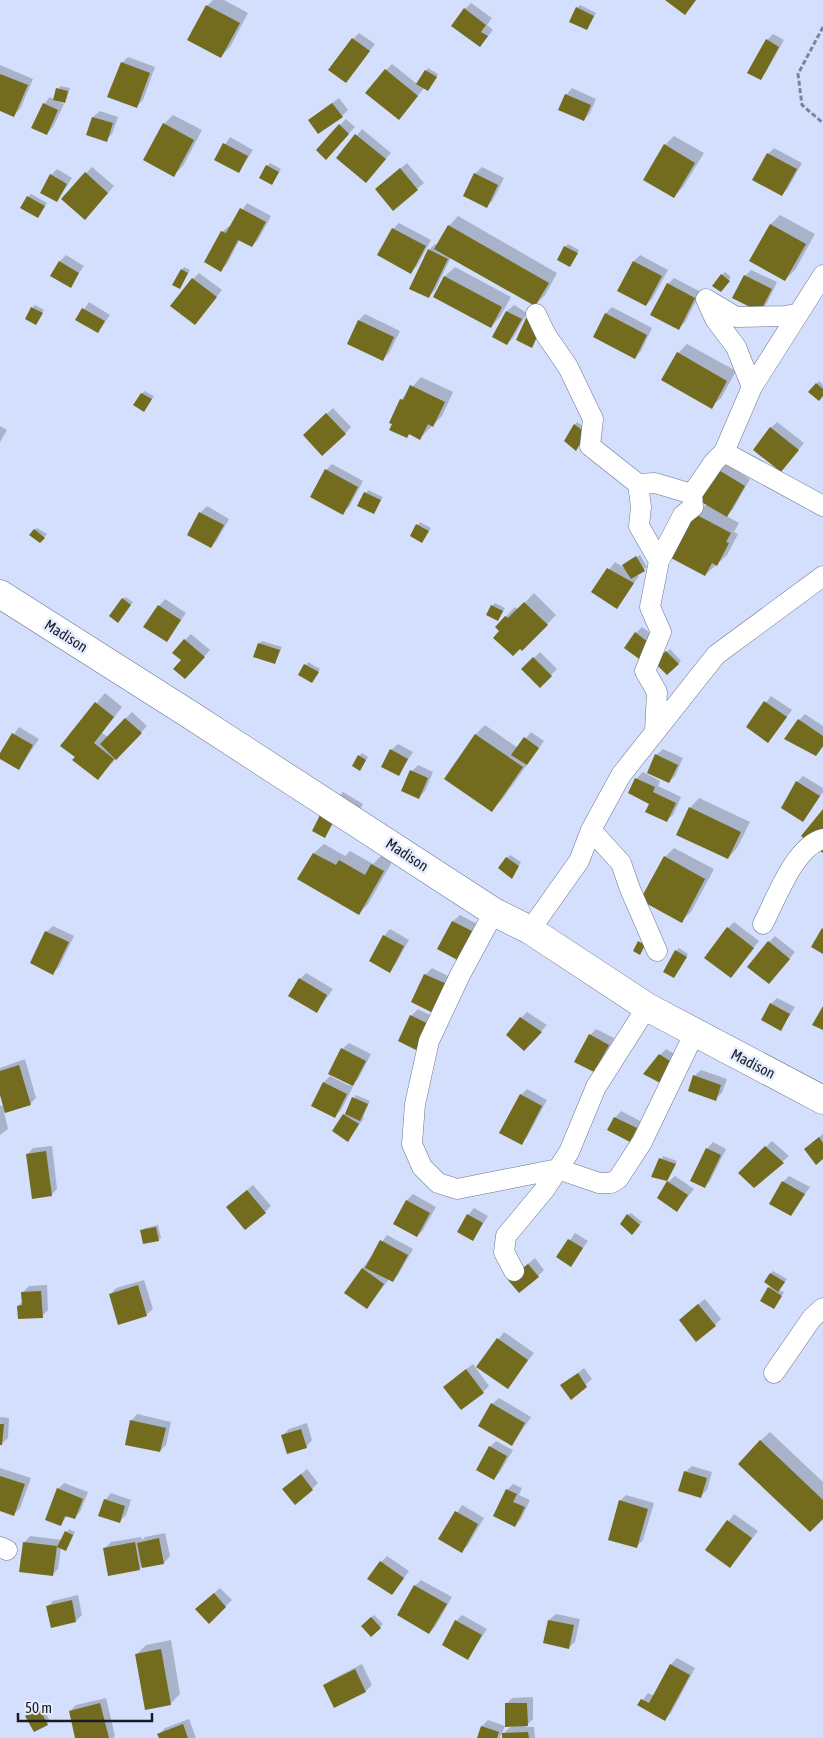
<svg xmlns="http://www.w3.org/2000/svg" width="823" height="1738" viewBox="0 0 823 1738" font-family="'Asap Condensed',sans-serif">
<rect width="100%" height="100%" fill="#d3dffc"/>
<!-- shadow -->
<path fill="#0003" d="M213 0H224L248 13 230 47 220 57 189 40 207 6Z
M471 3 492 18 487 25 493 30 480 46 465 9Z
M580 5 596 13 587 29 577 8Z
M359 33 375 44 346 82 353 39Z
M773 34 784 40 766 72 760 79 767 40Z
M128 57 155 67 143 100 136 107 122 63Z
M392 64 417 84 428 68 438 74 430 87 424 88 405 112 386 70Z
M0 65 33 79 20 109 14 115 0 109Z
M60 86 70 88 67 98 65 101H57L64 104 53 127 47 133 44 104 50 97 55 100Z
M572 88 596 99 590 113 584 120 566 95Z
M339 98 348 110 342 116 310 120Z
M100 111 118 117 112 134 106 140 88 134 93 117Z
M173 115 202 130 183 166 174 175 164 124Z
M346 119 355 127 332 152 340 125Z
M362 129 391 153 366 182 338 158Z
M674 136 704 153 683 187 674 197 665 145Z
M230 137 253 150 239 172 216 159Z
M774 148 802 163 788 188 782 195 768 154Z
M270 163 281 169 272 184 267 166Z
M407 163 424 183 393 209 376 189Z
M92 167 114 186 91 212 86 173Z
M482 167 504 178 493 200 487 206 465 196 475 174Z
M57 169 72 178 57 201 51 175Z
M31 194 47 203 38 217 28 197Z
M247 203 271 216 258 240 252 246 240 239 227 264 221 270 222 232 229 226 231 227Z
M780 215 815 234 795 270 785 280 751 261 771 224Z
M458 216 557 273 545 295 535 305 451 257 435 290 429 296V250L435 244 438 245 449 226Z
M399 223 431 240 417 266 411 272 393 229Z
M568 244 579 250 570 266 565 247Z
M66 255 84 266 70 286 60 261Z
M640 255 668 270 652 299 646 305 619 290 634 261Z
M184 267 190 270 180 288 182 270Z
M455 267 511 297 500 317 491 327 434 297 445 276Z
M751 270 777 282 766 305 760 311 745 276Z
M725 272 731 277 723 288 722 275Z
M199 273 222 290 195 323 193 279Z
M674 278 701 292 685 322 679 328 668 284Z
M89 302 110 315 98 332 77 320Z
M35 305 44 310 36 324 32 308Z
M514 305 527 313 513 338 507 344 493 336 507 311Z
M612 307 652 328 641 351 634 358 594 337 606 313Z
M365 314 400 331 389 353 383 359 359 320Z
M687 344 736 371 721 398 711 407 678 353Z
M421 377 453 392 442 416 420 438 410 433 407 437 393 423 401 400Z
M819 381 823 385V395L810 392Z
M144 391 154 396 144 410 135 405Z
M333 408 351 427 345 434 310 429Z
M577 422 588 430 576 449 575 425Z
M777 422 804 443 781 471 771 428Z
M0 426 7 430 0 442Z
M724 463 750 479 733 509 726 516 739 523 734 532 738 534 727 555 705 575 696 514 707 504 700 499Z
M332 464 363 481 349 507 342 513 326 470Z
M368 490 383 497 373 512 359 505Z
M207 506 229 519 217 540 211 547 188 534 200 513Z
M420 522 431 528 422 541 411 535Z
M37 528 47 534 40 542 34 530Z
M640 555 647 567 636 575 639 576 617 608 592 592 615 562 626 569 625 564Z
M534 593 556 615 522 650 496 627 515 607 518 610Z
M125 597 133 602 121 618 123 599Z
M165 599 186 613 167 640 159 606Z
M495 603 505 608 500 617 492 606Z
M642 627 658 639 648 653 636 633Z
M191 634 210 650 191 671 182 660 185 640Z
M262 641 282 647 275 663 259 644Z
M670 649 681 661 667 674 656 662Z
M540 652 557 669 540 686 523 669Z
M308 662 320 669 314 679 300 675Z
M105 693 122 707 102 733 108 737 132 712 147 726 98 778 62 745Z
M771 696 792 710 768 742 747 727Z
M805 714 823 726V747L816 755 799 720Z
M485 725 518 748 531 732 544 741 501 801 491 810 445 778 476 734Z
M19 727 39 739 19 769 0 757V755Z
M398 744 413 752 398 775 383 766 391 750Z
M663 749 683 758 675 776 669 782 656 755Z
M362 753 368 757 360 770 359 756Z
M418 765 433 772 425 791 419 797 412 771Z
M643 772 660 781 658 786 681 797 673 815 666 821 651 803 630 793 637 778Z
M803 776 823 788V792L803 821 797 782Z
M343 792 363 804 354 820 336 819 325 837 337 798Z
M699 798 750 822 737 848 728 858 690 808Z
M324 844 345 856 350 851 373 864 382 855 392 862 368 904 359 913 299 879 314 853Z
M674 848 714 869 691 912 681 921 665 857Z
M510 855 521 862 514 874 507 858Z
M460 915 483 927 439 949 453 921Z
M734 922 759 941 731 976 728 928Z
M53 926 74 936 59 967 53 973 46 932Z
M390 929 409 940 395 965 389 971 384 936Z
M775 936 795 952 769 983V942Z
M679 948 688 954 674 977 676 951Z
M432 968 452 978 439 1005 413 1001 426 974Z
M306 973 333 989 317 1011 300 979Z
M777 998 795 1007 781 1029 771 1004Z
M418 1009 442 1021 399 1041 411 1016Z
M527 1012 547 1025 530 1043 521 1018Z
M596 1029 614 1038 600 1065 593 1071 590 1035Z
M349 1043 371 1054 358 1079 351 1086 353 1087 341 1110 335 1116 324 1082 330 1076 350 1086 342 1049Z
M666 1049 683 1059 670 1077 660 1055Z
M25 1059 36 1098 30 1104 4 1112 8 1129 0 1135V1106L4 1105 0 1091V1068Z
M701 1070 727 1079 722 1093 715 1099 694 1076Z
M527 1089 547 1100 527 1137 521 1143V1095Z
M356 1095 370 1101 363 1117 364 1118 348 1140 344 1115Z
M621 1111 642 1122 636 1134 630 1140 615 1118Z
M823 1134V1158L812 1143Z
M772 1141 789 1156 754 1186 740 1173Z
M713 1142 726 1149 710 1181 704 1187 707 1149Z
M52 1146 57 1189 51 1195 27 1155 33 1148Z
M663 1156 677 1161 668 1180 653 1176Z
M675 1176 694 1189 677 1210 668 1182Z
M789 1176 810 1187 790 1215 783 1182Z
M253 1185 271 1206 265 1212 234 1201Z
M413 1194 436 1207 423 1230 417 1236 395 1224 407 1200Z
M474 1208 488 1216 473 1239 468 1215Z
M631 1213 642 1222 632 1233 628 1215Z
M158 1225 161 1238 158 1240 142 1231 145 1228Z
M575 1233 588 1241 571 1265 558 1257Z
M387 1235 413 1249 398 1275 392 1281 389 1279 367 1308 362 1269Z
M535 1258 544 1270 538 1276 516 1274Z
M773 1271 787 1279 779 1290 784 1292 774 1308 769 1288 771 1285V1273Z
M144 1280 153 1309 146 1315 110 1295 116 1288Z
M47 1285 48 1310 42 1316 18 1306 23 1301V1292L29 1286Z
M705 1299 721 1319 715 1325 686 1314Z
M504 1332 534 1353 508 1387 478 1366Z
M473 1364 489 1386 483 1392 451 1381Z
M584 1368 592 1379 571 1398 562 1386Z
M499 1398 531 1417 512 1445 492 1404Z
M137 1414 171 1422 166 1445 160 1451 131 1421Z
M0 1417 9 1418 8 1438 1 1444Z
M307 1423 312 1440 306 1447 283 1435 289 1429Z
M770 1432 823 1482V1518L760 1441Z
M496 1441 513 1450 500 1472 494 1478 490 1447Z
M692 1466 712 1472 707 1490 701 1496 685 1472Z
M0 1468 31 1478 20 1508 14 1514 0 1509Z
M307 1469 318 1483 312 1489H284Z
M64 1483 88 1492 80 1512 74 1518 68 1515 60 1525 58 1489Z
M513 1484 522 1488 519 1495 530 1500 521 1519 515 1525 507 1490Z
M111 1493 131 1500 126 1515 119 1522 105 1500Z
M626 1495 654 1503 643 1540 637 1546 620 1501Z
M462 1505 484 1518 468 1545 462 1551 440 1539Z
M734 1514 758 1531 730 1567 707 1550Z
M69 1529 75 1532 68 1547 65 1550 61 1548 58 1569 52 1575 24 1543 30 1536 62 1540Z
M165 1533 170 1556 164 1563 143 1565 139 1569 105 1548 111 1542 141 1537 142 1540 145 1537Z
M387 1556 409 1571 392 1594 381 1562Z
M421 1580 452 1597 435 1627 429 1633 415 1586Z
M220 1588 232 1600 209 1622 203 1603Z
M78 1595 82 1615 76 1621 52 1627 47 1607 53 1601Z
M556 1614 580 1619 575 1642 568 1648 549 1620Z
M374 1615 383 1624 371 1635 362 1626Z
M462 1615 487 1629 468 1658 456 1621Z
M171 1640 180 1694 170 1704 137 1654 146 1645Z
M677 1658 695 1668 671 1713 665 1719 639 1705 648 1693 654 1696 671 1664Z
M362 1664 372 1685 366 1691 324 1686 331 1680Z
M533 1697V1719L525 1727H534L535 1738H504L503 1734 512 1725 506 1704 512 1698Z
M106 1698 115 1736 113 1738H77L70 1711 76 1705Z
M42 1706 50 1721 47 1724 26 1716Z
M189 1719 196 1738H160L159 1734 165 1728Z
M488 1720 505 1726 500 1738H478L482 1726Z"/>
<!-- building -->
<path fill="#736c1e" d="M665 0H696L685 15Z
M206 5 240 23 221 58 187 40Z
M576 7 594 16 587 30 569 22Z
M464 8 486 25 481 32 488 36 480 47 451 26Z
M352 38 370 51 346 83 328 70Z
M766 39 779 47 761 80 747 73Z
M121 62 150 73 137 108 107 97Z
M385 69 418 96 399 120 365 93Z
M425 70 437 77 428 91 416 84Z
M0 74 28 85 14 117 0 111Z
M56 88 68 91 65 103 53 100Z
M565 94 591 105 584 121 558 110Z
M43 103 58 110 47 135 31 128Z
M332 103 343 117 318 134 308 120Z
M92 117 113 123 107 142 86 135Z
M163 123 194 140 174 177 143 160Z
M339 124 349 134 326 160 316 150Z
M355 134 386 159 366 183 336 158Z
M223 143 248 156 239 173 214 160Z
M664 144 695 163 674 198 643 180Z
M767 153 797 169 782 196 752 180Z
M266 165 279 172 272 185 259 178Z
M400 168 418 190 393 211 375 189Z
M85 172 108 193 85 220 61 199Z
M474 173 498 185 487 208 463 196Z
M50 174 67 184 57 202 40 193Z
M27 196 45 206 38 218 20 208Z
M240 208 266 222 252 247 238 240 221 272 204 262 221 231 226 233Z
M770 224 806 244 785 281 749 261Z
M448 225 549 283 535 306 434 249Z
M392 228 426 246 411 274 377 255Z
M564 246 578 253 570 267 557 260Z
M428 249 448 259 429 298 409 289Z
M59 261 79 273 71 288 50 276Z
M633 261 662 276 646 306 617 291Z
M181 269 188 273 180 289 172 285Z
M721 274 730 281 721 292 712 286Z
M744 275 772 289 760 312 732 298Z
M444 276 502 307 491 328 433 297Z
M192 278 217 297 195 325 170 306Z
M667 283 695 298 679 330 650 315Z
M31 307 43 313 36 325 25 319Z
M82 308 105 321 98 333 75 320Z
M506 311 522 319 507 345 492 337Z
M605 313 647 335 635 359 593 337Z
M526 318 542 326 532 348 516 340Z
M358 320 394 337 383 361 347 344Z
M677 352 727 381 712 409 661 380Z
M816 383 823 389V396L819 401 808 392Z
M410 385 445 402 433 427 428 424 420 440 409 434 407 438 389 430 392 424 389 423 400 399 403 400Z
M141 393 152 399 144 412 133 405Z
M326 413 346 434 322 456 303 435Z
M574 424 586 433 576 451 564 441Z
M770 427 799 450 781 472 753 450Z
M325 469 358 487 343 515 310 497Z
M717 469 745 486 727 517 698 500Z
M364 492 381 500 374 514 357 506Z
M199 512 224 525 211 548 187 535Z
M695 514 731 533 726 542 729 543 717 566 712 563 705 576 671 558Z
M416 524 429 531 422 543 410 536Z
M34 529 45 538 40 543 29 535Z
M636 556 645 571 631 579 622 565Z
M607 568 634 583 617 609 591 592Z
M122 598 131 605 118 623 109 616Z
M524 602 548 625 522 651 520 649 513 656 493 638 499 631 495 627 505 616 508 618Z
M158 605 181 620 167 642 143 627Z
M491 605 503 611 498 621 486 615Z
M635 632 653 646 642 661 624 648Z
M184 639 205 657 185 679 173 669 181 660 172 653Z
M258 643 280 650 275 664 253 657Z
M666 651 679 664 667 675 654 662Z
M533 657 552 676 540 688 521 669Z
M304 664 319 672 312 683 298 675Z
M764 701 787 717 768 743 746 727Z
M95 702 114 717 94 743 114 759 98 780 72 760 75 757 60 746Z
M125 718 142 733 116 760 100 744Z
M798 719 823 736V746L816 756 784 739Z
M12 733 33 745 19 770 0 759V753Z
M475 734 523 767 492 812 444 779Z
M524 737 539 748 527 765 511 755Z
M390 749 408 759 399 776 381 767Z
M655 754 678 765 669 783 647 773Z
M358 755 366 760 360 771 352 766Z
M410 770 428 778 419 799 401 791Z
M635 778 655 787 653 792 676 803 667 822 645 812 649 804 628 793Z
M796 781 820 796 803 822 781 808Z
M689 807 741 832 728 859 676 835Z
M823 809V853L801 836Z
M320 815 333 822 325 838 312 831Z
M313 853 336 865 339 860 365 875 371 864 384 871 359 915 297 879Z
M664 856 705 879 682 923 640 900Z
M506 857 519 866 512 879 498 868Z
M452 921 478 934 463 963 437 949Z
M727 927 754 948 731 978 704 958Z
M822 928 823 929V954L811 947Z
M45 931 69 942 53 975 30 963Z
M383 935 404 946 390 973 369 961Z
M638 941 645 945 640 955 633 951Z
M768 941 790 959 769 984 747 967Z
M675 950 687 957 674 978 663 972Z
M424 974 447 984 433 1013 411 1002Z
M299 978 327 995 317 1013 288 996Z
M770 1003 790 1014 781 1031 761 1020Z
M823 1006V1030L812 1025Z
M410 1015 437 1028 424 1054 398 1041Z
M520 1017 542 1032 524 1051 506 1035Z
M589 1034 609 1045 594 1072 574 1062Z
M341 1048 366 1061 353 1086 328 1074Z
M659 1054 678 1066 664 1085 643 1074Z
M19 1065 31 1105 5 1113 0 1095V1071Z
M693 1075 721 1085 716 1101 688 1091Z
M323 1082 347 1094 335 1118 311 1106Z
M520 1094 542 1106 522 1145 499 1133Z
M352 1097 368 1104 360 1121 345 1114Z
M343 1114 359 1124 348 1142 332 1131Z
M614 1117 637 1128 630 1142 607 1130Z
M819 1137 823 1143V1159L816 1165 804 1149Z
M765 1146 784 1163 754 1188 738 1173Z
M706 1148 721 1155 705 1188 690 1181Z
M46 1151 52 1196 32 1199 26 1154Z
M659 1158 676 1164 667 1181 688 1195 677 1212 657 1198 667 1181 651 1177Z
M782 1181 805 1194 791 1216 769 1204Z
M247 1190 266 1213 245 1230 226 1207Z
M406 1200 430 1213 417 1237 393 1224Z
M467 1214 483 1223 473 1241 457 1232Z
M627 1214 640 1225 632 1235 620 1224Z
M156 1227 159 1241 143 1244 140 1230Z
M568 1239 583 1248 571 1267 556 1257Z
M380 1240 408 1255 393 1282 365 1268Z
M528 1264 539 1277 519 1293 508 1280Z
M362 1268 384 1284 367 1309 344 1293Z
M770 1273 785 1282 778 1292 764 1282Z
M138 1285 147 1316 118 1325 109 1294Z
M768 1287 782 1296 774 1309 760 1301Z
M41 1291 43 1318 18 1319 17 1306 22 1305 21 1292Z
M698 1304 716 1326 696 1342 679 1320Z
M497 1338 528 1360 508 1389 476 1367Z
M466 1369 484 1393 461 1410 443 1387Z
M578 1373 587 1387 571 1400 560 1385Z
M491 1403 525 1423 512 1446 478 1426Z
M130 1420 166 1428 160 1452 125 1445Z
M0 1424H4L2 1445H0Z
M301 1429 307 1448 287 1454 281 1435Z
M760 1440 823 1500V1519L810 1532 738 1464Z
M489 1446 507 1456 494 1480 476 1470Z
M684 1471 707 1478 701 1498 678 1491Z
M301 1474 313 1490 295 1505 282 1489Z
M0 1476 25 1484 14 1516 0 1511Z
M57 1488 83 1499 75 1519 65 1516 61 1526 45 1520Z
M506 1489 517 1494 513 1502 525 1507 515 1527 493 1516Z
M104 1499 125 1506 120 1523 98 1516Z
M619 1500 648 1509 637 1548 608 1540Z
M455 1511 478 1524 462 1553 438 1539Z
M727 1520 752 1538 730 1568 705 1550Z
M65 1531 73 1535 66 1551 57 1547Z
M159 1538 164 1564 142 1568 137 1543Z
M23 1542 57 1546 53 1576 19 1572Z
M135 1542 140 1570 108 1576 103 1548Z
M380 1561 404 1578 392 1595 367 1579Z
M414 1585 447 1604 429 1634 397 1615Z
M214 1593 226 1607 209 1624 195 1609Z
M72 1600 76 1622 51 1628 46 1606Z
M371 1617 381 1628 371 1637 361 1626Z
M455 1620 482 1635 468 1660 442 1645Z
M548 1620 574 1625 569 1649 543 1643Z
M161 1649 171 1705 145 1710 135 1654Z
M670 1664 690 1675 665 1721 637 1705 641 1699 649 1703Z
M355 1669 366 1692 334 1708 323 1685Z
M100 1703 109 1738H75L69 1711Z
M505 1703H527L528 1726 505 1727Z
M39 1708 48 1725 34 1732 25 1716Z
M183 1724 188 1738H159L157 1734Z
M481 1726 499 1732 497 1738H477Z
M528 1732 529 1738H502V1733Z"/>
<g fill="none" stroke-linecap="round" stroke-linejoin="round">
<!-- street casing -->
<g stroke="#6b758f" stroke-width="21">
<path id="street" d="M823 275 752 387 724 452 823 506
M536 314 546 335 568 367 593 419 590 446 638 484 655 483 692 494 714 462 724 452
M752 387 736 347 715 319 706 299 736 317 785 316 798 314
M638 484 641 507 639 526 659 561 650 607 661 632 645 671 657 692 655 732
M659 561 683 515 693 507 692 494
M591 830 621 863 630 889 657 951
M494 912 460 975 429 1041 415 1104 412 1144 422 1167 438 1183 457 1189 558 1169 599 1183H611L618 1179 642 1142 694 1034
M763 924C776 899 795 846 823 839
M530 930 579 861 591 830 621 775 716 655 823 576
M514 1271 504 1252 506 1236 545 1189 569 1152 596 1087 647 1007
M774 1373 812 1318 823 1308
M0 1547 7 1550"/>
</g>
<!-- secondary casing -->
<g stroke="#6b758f" stroke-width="29">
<path id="secondary" d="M0 594 189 714 494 912 530 930 647 1007 823 1100"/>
</g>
<!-- path -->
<path stroke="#7c8498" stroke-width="3" stroke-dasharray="5 2.5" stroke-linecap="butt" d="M823 27 798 74 802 105 823 123"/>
<!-- street -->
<use href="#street" stroke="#fff" stroke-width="20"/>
<!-- secondary -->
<use href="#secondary" stroke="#fff" stroke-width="28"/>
</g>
<g text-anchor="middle" stroke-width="5" stroke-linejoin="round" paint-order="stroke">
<!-- street labels -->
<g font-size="15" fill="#181c26" stroke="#e5ecfe">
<text transform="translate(66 636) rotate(32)" y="5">Madison</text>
<text transform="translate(407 855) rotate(33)" y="5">Madison</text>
<text transform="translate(753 1064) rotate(27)" y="5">Madison</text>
</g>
</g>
<!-- scale -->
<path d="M18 1713v8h134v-8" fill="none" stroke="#181c26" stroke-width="2.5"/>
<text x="25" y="1713" font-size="15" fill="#181c26" stroke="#e5ecfe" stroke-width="4" paint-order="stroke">50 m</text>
</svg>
